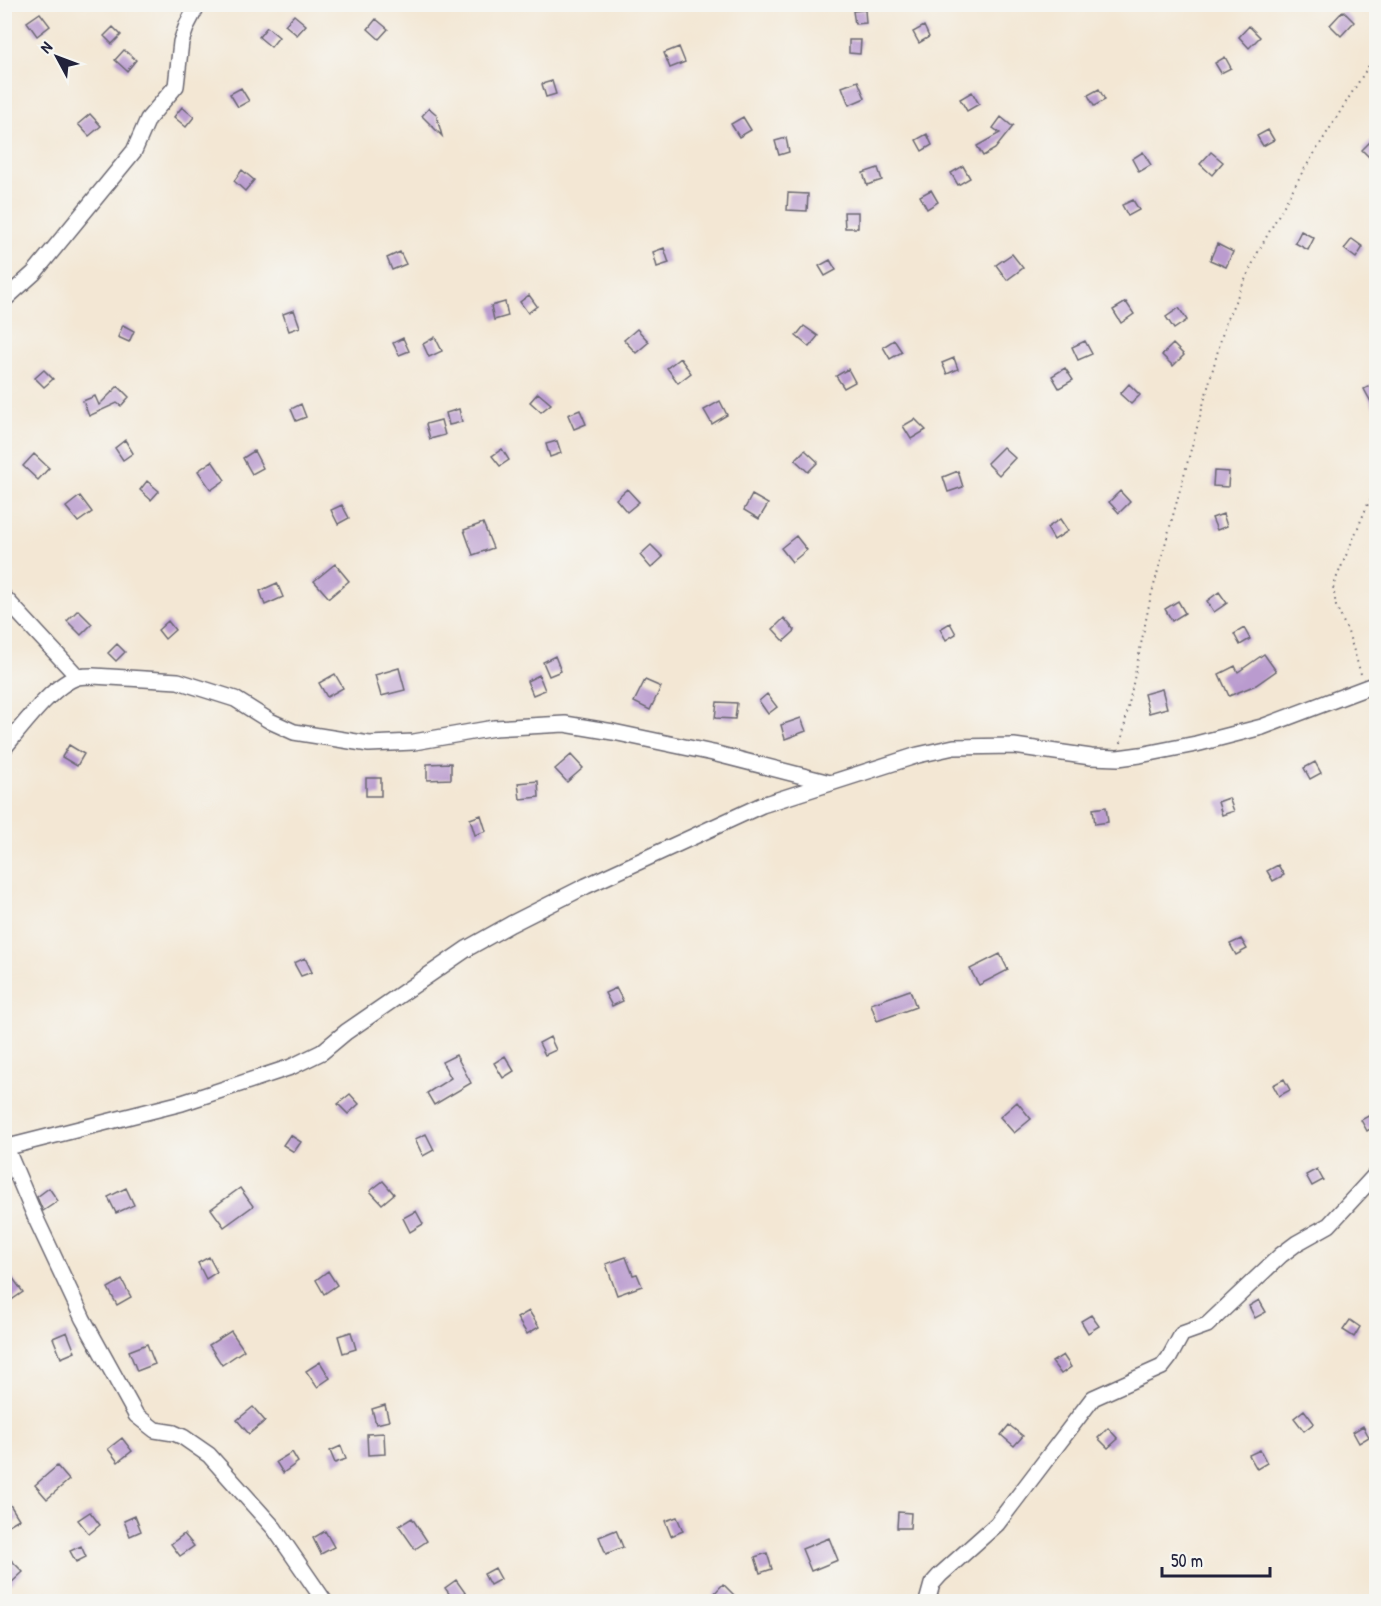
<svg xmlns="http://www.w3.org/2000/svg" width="1381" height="1606" viewBox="0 0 1381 1606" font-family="'Patrick Hand',sans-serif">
<rect width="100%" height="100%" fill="#f6f6f2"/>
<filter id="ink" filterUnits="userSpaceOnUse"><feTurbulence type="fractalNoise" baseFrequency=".0167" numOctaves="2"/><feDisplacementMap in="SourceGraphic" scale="12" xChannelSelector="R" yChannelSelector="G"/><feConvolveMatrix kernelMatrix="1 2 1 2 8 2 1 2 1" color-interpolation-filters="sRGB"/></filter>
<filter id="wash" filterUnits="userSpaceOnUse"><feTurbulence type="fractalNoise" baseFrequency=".008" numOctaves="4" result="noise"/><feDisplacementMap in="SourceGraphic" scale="24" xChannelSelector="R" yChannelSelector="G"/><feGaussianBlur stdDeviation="1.35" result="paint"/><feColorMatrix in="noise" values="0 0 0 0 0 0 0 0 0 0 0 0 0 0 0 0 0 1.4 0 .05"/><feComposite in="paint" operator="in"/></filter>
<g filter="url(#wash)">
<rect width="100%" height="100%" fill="#f3e7d4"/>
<g id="blocks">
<!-- building -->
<path fill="#ba9bcf" d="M865 10 866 23 855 24 853 11Z
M1343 11 1354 22 1341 36 1330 25Z
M40 13 50 26 37 36 27 22Z
M294 15 306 25 297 35 285 25Z
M376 19 388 29 379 39 368 29Z
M924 26 929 37 919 43 913 32Z
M1249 26 1260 37 1249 48 1239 37Z
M113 27 121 35 112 44 104 36Z
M267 27 279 37 271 47 259 37Z
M849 40H861L860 54 849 53Z
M679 47 685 62 670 68 664 53Z
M124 50 136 60 127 71 115 60Z
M1225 57 1231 68 1221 73 1215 63Z
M552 81 556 94 546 97 542 84Z
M858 81 865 98 849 105 842 87Z
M241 88 249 101 238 107 230 94Z
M1099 89 1105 100 1094 106 1088 95Z
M972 92 979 104 967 111 960 99Z
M182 107 194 117 186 127 174 117Z
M429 108 436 114 442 136 422 116Z
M90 114 101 126 89 136 78 124Z
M743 117 751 130 739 137 731 124Z
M1001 117 1012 126 1014 125 995 149 983 156 977 146 1000 133 993 128Z
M1268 130 1274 140 1263 146 1257 136Z
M927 134 932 145 922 151 916 140Z
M1377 135V165L1362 150Z
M786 138 789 152 779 155 775 141Z
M1143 152 1151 165 1139 172 1132 159Z
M1211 152 1223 162 1212 175 1200 164Z
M963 166 970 178 958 185 951 173Z
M878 168 882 180 867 185 863 173Z
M242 170 254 180 245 191 234 181Z
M931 190 938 202 927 209 920 196Z
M788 193 808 194 807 211 787 210Z
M1133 200 1139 210 1128 216 1122 205Z
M844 212H858V228H845Z
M1301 231 1314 238 1308 250 1295 243Z
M1352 239 1363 247 1356 258 1344 249Z
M1217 244 1233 252 1226 267 1210 260Z
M664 248 669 263 657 267 653 252Z
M400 252 406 264 392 270 387 258Z
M1012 254 1023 268 1007 280 996 265Z
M830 260 836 270 825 276 819 266Z
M529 295 537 306 528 313 520 302Z
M505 302 508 316 494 320 491 306Z
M1126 302 1134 314 1121 323 1113 310Z
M1179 308 1187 320 1174 329 1166 317Z
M294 310 300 327 289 331 283 314Z
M123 325 134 331 129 342 118 337Z
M804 326 818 336 809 347 796 336Z
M637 329 649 342 636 353 624 340Z
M435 337 442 351 429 357 423 344Z
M403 338 409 351 399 355 393 343Z
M894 340 902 352 890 359 883 347Z
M1085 341 1092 354 1078 360 1072 347Z
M1173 344 1184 355 1173 366 1162 355Z
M680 358 691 373 678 383 667 368Z
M954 358 958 369 947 374 942 363Z
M1065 368 1073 380 1059 388 1052 376Z
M848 369 855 382 844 388 836 376Z
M44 370 53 379 44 387 35 378Z
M1377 382V413L1364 389Z
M1129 384 1140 395 1131 404 1120 394Z
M118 386 129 397 121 406 117 403 89 416 83 401 95 396 99 405Z
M538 393 551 404 541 412 530 402Z
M720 401 727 415 712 424 704 410Z
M301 404 306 417 296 421 291 409Z
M459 409 462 422 449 425 446 413Z
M580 410 586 424 574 429 568 415Z
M915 419 926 430 911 439 903 426Z
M441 420 445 435 430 439 426 424Z
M125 440 133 453 123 460 115 448Z
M557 441 561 453 550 457 546 444Z
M1003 447 1015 458 999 475 987 463Z
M502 449 509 460 500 466 492 456Z
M805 450 818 462 808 472 795 460Z
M254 451 263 468 252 474 243 458Z
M34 454 49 468 38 480 23 466Z
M212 461 225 480 211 490 198 471Z
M958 471 963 487 948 492 943 477Z
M1214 471 1229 472 1228 487 1213 486Z
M147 481 159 491 151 500 140 490Z
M627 489 639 502 627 512 616 499Z
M1120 491 1130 502 1119 513 1109 502Z
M752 495 768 504 759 519 744 510Z
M80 496 92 512 78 522 66 507Z
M342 505 349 518 338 524 331 510Z
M1223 514 1227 526 1217 530 1212 518Z
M1060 519 1068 531 1054 540 1047 528Z
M483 523 493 548 473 555 464 530Z
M796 536 807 550 792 562 781 548Z
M651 545 663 557 651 568 640 555Z
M335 564 349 581 329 598 314 581Z
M277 583 283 597 265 605 260 591Z
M1219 592 1227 603 1214 612 1207 601Z
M1178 601 1185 613 1172 621 1165 609Z
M78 610 92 624 81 635 67 621Z
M784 618 795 631 784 641 773 629Z
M168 621 175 630 165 639 158 630Z
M950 623 956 634 946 640 940 629Z
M1244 628 1250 639 1240 645 1234 634Z
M117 644 125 652 116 661 108 653Z
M1264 654 1276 671 1256 685 1229 696 1219 674 1235 666 1238 672Z
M555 656 561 671 549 676 543 662Z
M399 668 405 690 381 696 375 675Z
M335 674 343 688 327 697 319 683Z
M539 675 545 690 533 695 527 681Z
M645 680 661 687 650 710 634 702Z
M1162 689 1167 708 1149 713 1144 694Z
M767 694 777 707 768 714 759 701Z
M717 702 737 703 735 719 715 718Z
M801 718 806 731 785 739 781 725Z
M69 745 84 754 77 766 62 757Z
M571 755 583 768 567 782 555 769Z
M1315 762 1321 773 1310 779 1304 768Z
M451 763V779L427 780V764Z
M366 778H381V796H366Z
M538 781 539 797 520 799 518 783Z
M1229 798 1234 811 1222 815 1218 802Z
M1106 807 1108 822 1095 824 1093 809Z
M481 815 486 831 475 835 470 819Z
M1278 865 1284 875 1273 881 1267 871Z
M1241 939 1247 949 1236 955 1230 944Z
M1000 954 1008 970 979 985 970 969Z
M305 958 312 972 301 976 294 963Z
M616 988 623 1001 612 1006 605 993Z
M910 990 916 1007 877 1021 871 1004Z
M550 1037 556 1050 545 1055 539 1043Z
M456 1055 471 1083 434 1105 427 1093 451 1078 442 1062Z
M505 1056 514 1071 503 1078 494 1063Z
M1284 1079 1290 1090 1279 1096 1273 1085Z
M350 1094 359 1104 348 1114 338 1104Z
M1017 1102 1031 1119 1014 1133 1000 1117Z
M1372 1114 1377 1125 1367 1131 1361 1120Z
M426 1134 434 1150 423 1156 415 1139Z
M290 1135 301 1142 294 1152 283 1145Z
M1317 1169 1323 1180 1312 1186 1306 1175Z
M383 1181 394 1194 382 1204 370 1191Z
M49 1188 58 1201 43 1211 37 1197Z
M126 1188 134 1205 116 1213 108 1197Z
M240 1188 253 1206 224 1227 211 1209Z
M416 1211 423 1224 410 1232 403 1218Z
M209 1257 217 1272 206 1279 198 1263Z
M626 1257 633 1275 637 1274 642 1286 617 1295 606 1264Z
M328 1271 337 1285 324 1294 316 1280Z
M12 1277 23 1292 10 1301 4 1294V1282Z
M122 1280 131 1297 117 1305 108 1288Z
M1259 1300 1266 1312 1255 1318 1249 1306Z
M529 1311 539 1327 527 1334 517 1318Z
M1091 1315 1099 1326 1088 1333 1081 1321Z
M1350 1320 1360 1327 1354 1337 1343 1330Z
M231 1331 244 1350 222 1365 209 1345Z
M67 1332 75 1352 61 1358 53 1338Z
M351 1332 356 1349 343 1353 338 1336Z
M147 1344 155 1364 137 1371 129 1351Z
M1063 1355 1071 1367 1061 1374 1052 1362Z
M320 1362 330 1378 317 1387 306 1371Z
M385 1405 389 1421 376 1424 372 1409Z
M253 1407 265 1421 249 1434 237 1420Z
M1304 1410 1314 1423 1304 1431 1294 1418Z
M1009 1425 1023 1436 1014 1446 1001 1435Z
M1363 1426 1369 1437 1359 1443 1353 1432Z
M1108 1428 1118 1439 1108 1448 1098 1438Z
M384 1433 385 1454 368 1455 367 1434Z
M122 1438 132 1451 118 1462 108 1449Z
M341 1446 346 1459 335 1463 330 1451Z
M1260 1450 1267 1463 1257 1469 1249 1455Z
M292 1452 298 1462 283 1473 276 1462Z
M57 1466 69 1480 47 1499 35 1485Z
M4 1495 19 1519 4 1528Z
M90 1512 100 1525 89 1534 78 1520Z
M898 1512 911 1513 910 1528H897Z
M135 1516 141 1531 130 1536 124 1521Z
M677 1517 683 1531 671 1536 665 1521Z
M412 1518 427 1541 415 1549 399 1526Z
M616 1530 623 1547 606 1554 599 1537Z
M325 1531 334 1547 321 1554 313 1538Z
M184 1534 194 1546 180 1556 171 1544Z
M829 1538 838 1560 811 1571 802 1549Z
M81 1546 86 1557 76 1562 70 1551Z
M4 1553 23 1572 10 1584 4 1578Z
M767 1553 772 1569 760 1573 755 1557Z
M495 1568 501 1579 490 1585 484 1574Z
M456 1580 466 1594 455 1602 445 1588Z
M723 1584 741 1602H719L713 1595Z"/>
</g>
</g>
<g filter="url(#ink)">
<use href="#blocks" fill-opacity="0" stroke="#6b6771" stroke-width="1.5"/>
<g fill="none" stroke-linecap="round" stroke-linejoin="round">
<!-- minor casing -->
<g stroke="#6b6771" stroke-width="18">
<path id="minor" d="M4 300 34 273 134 151 148 119 176 86 181 42 187 25 198 4
M4 597 78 677
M4 748C21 728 53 684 78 677 83 676 88 676 93 676L178 681 235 699 270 721 294 732 369 744 414 742 494 728 565 724 613 732 713 753 830 783
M4 1143 37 1221 83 1319 136 1415 155 1430 174 1433 183 1437 209 1455 274 1528 325 1602
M4 1148 182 1103 291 1067 322 1052 346 1032 468 948 511 924 586 886 762 805 918 755 954 747 1014 746 1091 757 1118 758 1140 755 1196 744 1262 727 1376 684
M927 1602 932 1584 940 1575 997 1524 1093 1398 1162 1367 1169 1358 1182 1334 1207 1325 1281 1255 1297 1243 1329 1225 1376 1174"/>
</g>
<!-- path -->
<path stroke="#6b6771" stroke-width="2" stroke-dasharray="1.5 4.5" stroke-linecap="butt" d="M1361 674 1348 632 1336 606 1333 586 1368 504 1376 491
M1121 743 1150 600 1226 321 1258 252 1302 173 1376 54"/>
<!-- minor -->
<use href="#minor" stroke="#fff" stroke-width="15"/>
</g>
</g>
<!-- margin -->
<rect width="1381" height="1606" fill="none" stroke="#f6f6f2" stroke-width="24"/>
<!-- north arrow -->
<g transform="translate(57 57) rotate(311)" stroke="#f6f6f2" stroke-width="4.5" paint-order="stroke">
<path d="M0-4.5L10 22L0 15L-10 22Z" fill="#22223b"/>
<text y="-9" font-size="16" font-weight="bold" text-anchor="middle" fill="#22223b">N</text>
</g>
<!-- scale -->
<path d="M1162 1567v9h108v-9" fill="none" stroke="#22223b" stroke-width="3"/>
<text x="1171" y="1567" font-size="18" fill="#22223b" stroke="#f6f6f2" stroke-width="4.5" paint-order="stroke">50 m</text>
</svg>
